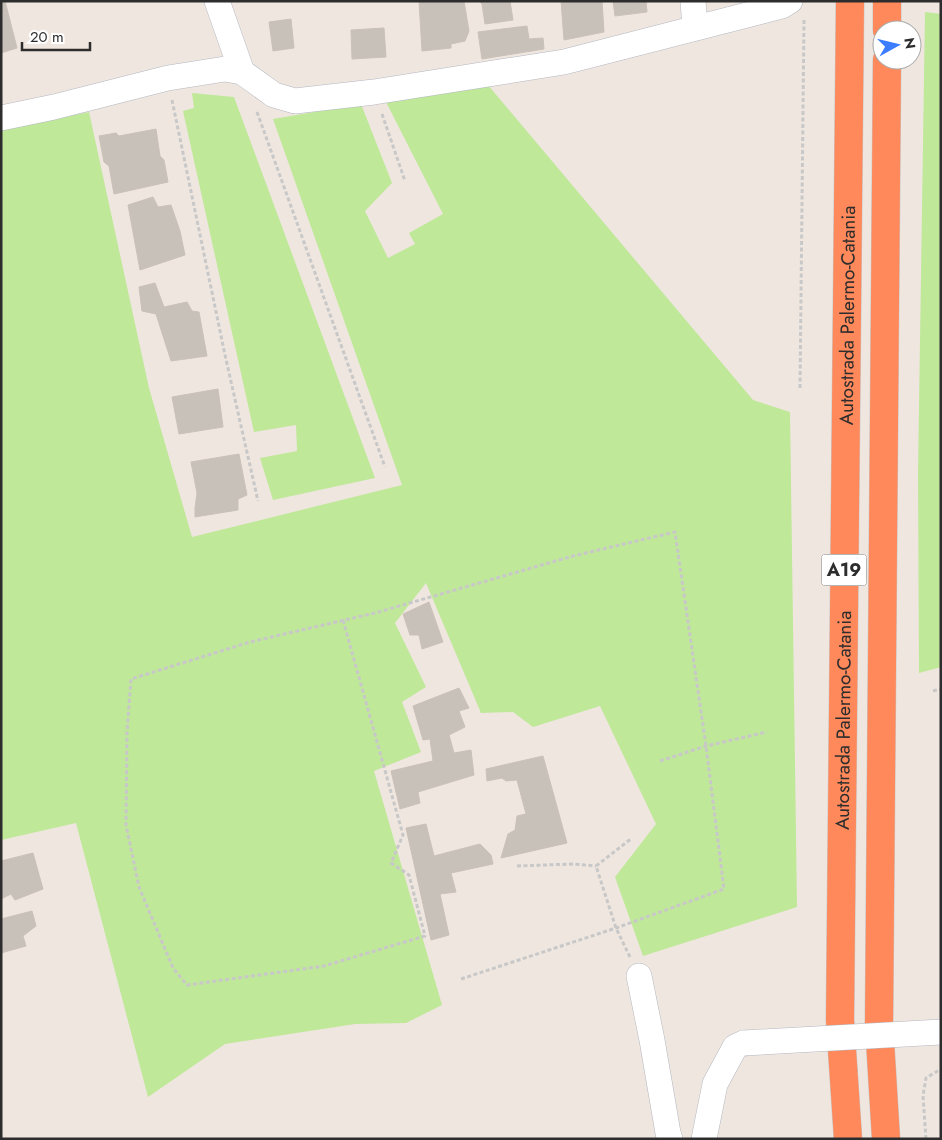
<svg xmlns="http://www.w3.org/2000/svg" width="942" height="1140" viewBox="0 0 942 1140" font-family="Jost,sans-serif">
<rect width="100%" height="100%" fill="#efe6df"/>
<!-- green -->
<path fill="#bfe899" d="M925 12 941 14V667L919 673 918 473Z
M488 85 753 400 790 412 797 907 643 956 615 877 656 824 600 706 533 727 513 712 481 713 426 583 395 623 426 687 402 702 421 752 374 771 442 1005 406 1023 355 1024 225 1044 148 1097 76 823 1 840V130L89 112 149 388 192 537 402 485 273 119 361 104 392 183 365 211 388 258 415 244 409 233 443 214 386 102Z
M192 93 234 97 375 478 273 500 260 458 297 451 296 425 254 432 183 111 194 108Z"/>
<!-- building -->
<path fill="#c8c1ba" stroke="#cbc1b8" d="M1 1H5L17 48 1 53Z
M419 1H464L469 31 465 41 451 44V48L422 51Z
M479 1H510L513 20 485 24 482 4Z
M561 1H602L604 32 564 40Z
M613 1H646L647 12 615 16Z
M291 19 294 48 273 51 269 22Z
M527 26 529 39 543 38 544 49 482 59 478 32Z
M384 28 386 57 352 59 351 30Z
M156 129 160 156 164 160 168 182 114 194 109 166 104 162 99 136 116 133 119 136Z
M153 197 158 207 171 205 180 231 185 255 140 270 128 205Z
M155 283 164 307 187 302 192 311 199 312 207 356 171 361 156 314 142 311 139 287Z
M218 389 223 427 179 434 172 397Z
M239 454 247 495 238 499V510L195 517V508L197 493 191 462Z
M429 602 443 642 422 649 419 635H410L403 614Z
M459 688 469 708 459 711 465 727 449 735 454 753 471 750 474 775 418 792 420 803 400 809 391 771 433 761 430 739 423 740 413 706Z
M543 756 567 843 501 858 508 834 515 830 517 816 526 814 517 780 506 781 502 778 487 781 486 769Z
M426 824 434 856 480 844 491 855 493 864 451 873 456 892 440 894 449 935 431 940 406 828Z
M33 853 43 889 15 900 11 894 1 899V861Z
M32 911 36 926 23 936 26 946 1 953V919Z"/>
<g fill="none" stroke-linecap="round" stroke-linejoin="round">
<!-- minor casing -->
<g stroke="#b3b7c1" stroke-width="26">
<path id="minor" d="M217 1 242 72
M693 1 695 28
M1 118 54 107 168 78 225 69 242 72 274 95 295 101 374 92 564 62 782 6 790 1
M639 976 652 1040 668 1133 670 1139
M704 1139 715 1084 735 1047 744 1043"/>
</g>
<!-- motorway casing -->
<g stroke="#c8c8c8" stroke-width="29">
<g id="motorway">
<path d="M887 30V1"/>
<path id="s1" d="M848 1139 840 1020 850 1"/>
<path d="M886 1139 879 1024 887 60"/>
</g>
</g>
<!-- path -->
<path stroke="#c8c8c8" stroke-width="3" stroke-dasharray="4 2.5" stroke-linecap="butt" d="M172 100 225 355 258 501
M257 112 385 467
M382 114 405 181
M800 388 804 19
M343 620 403 835 391 863 409 875 425 936 324 966 187 985 173 968 139 887 126 825 127 732 131 679 250 642 375 613 573 556 675 532 706 746 724 889 616 928 461 979
M933 691 941 689
M660 761 706 746 767 732
M517 866 573 864 596 866
M630 957 616 928 596 866 632 838
M926 1139 923 1096 926 1078 941 1069"/>
<!-- minor -->
<use href="#minor" stroke="#fff" stroke-width="25"/>
<!-- motorway -->
<use href="#motorway" stroke="#ff895a" stroke-width="28"/>
<!-- minor-bridge casing -->
<g stroke="#b3b7c1" stroke-width="26" stroke-linecap="butt">
<path id="minor-bridge" d="M744 1043 941 1032"/>
</g>
<!-- minor-bridge -->
<use href="#minor-bridge" stroke="#fff" stroke-width="25"/>
</g>
<g text-anchor="middle" stroke-width="4.5" stroke-linejoin="round" paint-order="stroke">
<!-- shield labels -->
<rect fill="#fff" stroke="#6c6c6c" stroke-width="1" x="821.5" y="554.5" width="45" height="31" rx="4"/>
<g font-size="18" font-weight="bold" fill="#2d2d2d">
<text x="844" y="576">A19</text>
</g>
<!-- street labels -->
<g font-size="19" fill="#2d2d2d" stroke="#fff">
<text dy="7" stroke="none"><textPath href="#s1" startOffset="824">Autostrada Palermo-Catania</textPath></text>
<text dy="7" stroke="none"><textPath href="#s1" startOffset="419">Autostrada Palermo-Catania</textPath></text>
</g>
</g>
<!-- border -->
<rect width="942" height="1140" fill="none" stroke="#2d2d2d" stroke-width="5"/>
<!-- north arrow -->
<g transform="translate(897 45) rotate(82)"><circle r="24" fill="#ffffff" stroke="#ababab"/>
<path d="M0-4L9 19L0 12L-9 19Z" fill="#3c7cff"/>
<text y="-8" font-size="14" font-weight="bold" text-anchor="middle" fill="#2d2d2d">N</text>
</g>
<!-- scale -->
<path d="M22 42v8h68v-8" fill="none" stroke="#2d2d2d" stroke-width="2.5"/>
<text x="30" y="42" font-size="15" fill="#2d2d2d" stroke="#ffffff" stroke-width="4" paint-order="stroke">20 m</text>
</svg>
